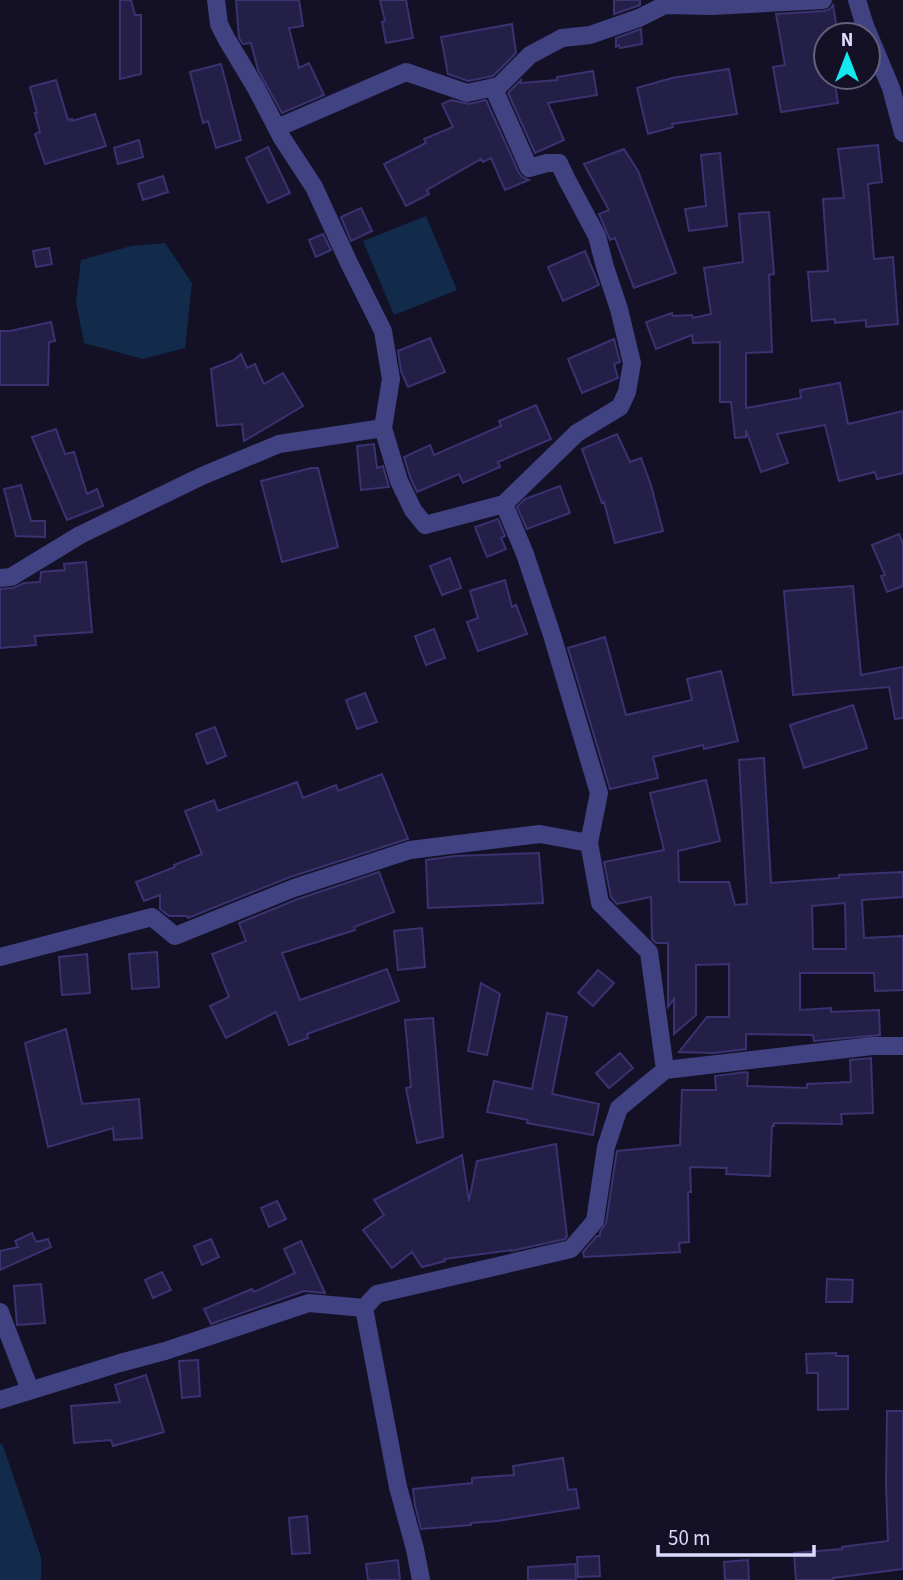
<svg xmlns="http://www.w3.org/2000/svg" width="903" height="1580" viewBox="0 0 903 1580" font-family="'Source Sans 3',sans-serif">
<rect width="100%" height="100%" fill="#141127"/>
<!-- water -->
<path fill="#122b4a" d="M426 216 457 290 394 315 363 241Z
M165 243 192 283 185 348 143 359 84 343 76 302 81 260 131 246Z
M2 1443 41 1557V1580H0V1444Z"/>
<!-- building -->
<path fill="#241f46" stroke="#3a3271" stroke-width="2" fill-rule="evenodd" d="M120 0H131L135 15H141V74L120 79Z
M236 0H299L303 26 289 28 299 68 309 63 324 95 282 113 258 70 251 43 243 44 239 38Z
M380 0H406L413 38 386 43 382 22 385 21Z
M614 0H640V5L614 14Z
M833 5 838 35H826V77H834L838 103 781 112 773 67 785 65 776 14 824 11 830 9Z
M512 24 516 53 493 76 468 81 448 74 441 37Z
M641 29 642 44 620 48 619 45 616 47V38Z
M221 64 241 140 216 148 208 121 203 123 190 72Z
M729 69 737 114 672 124 673 127 648 134 637 88 672 78Z
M593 71 597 95 548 103 564 140 535 153 508 93 521 80V83L557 80V77Z
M56 80 68 120 72 119V121L95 114 106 146 45 164 35 134 40 132 35 113H37L30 87Z
M451 100 469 104 486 100 519 173 522 177 529 180 505 190 491 158 483 162 481 159 427 190 429 194 406 206 384 164 426 143 424 139 453 127 442 104Z
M139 140 143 157 118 164 114 148Z
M878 145 882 182 868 184 874 259 893 257 898 324 866 327V320L835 323V319L812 321 808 272 828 271 823 199 844 198 838 149Z
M268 147 290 193 268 203 246 158Z
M624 149 638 171 676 273 634 288 615 238 610 240 599 214 609 210 584 164Z
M720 153 727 226 689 231 685 209 706 206 701 155Z
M163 176 168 192 143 200 138 184Z
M361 208 372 231 351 241 341 217Z
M769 212 774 274 769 275 772 352 746 353V408L801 398 800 390 840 383 848 424 903 411V473L877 479 875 472 839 481 825 425 777 434 788 463 761 472 746 430V437L735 438 731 402H720V342L693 343 692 335 656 349 646 322 672 313 673 316 692 315 693 318 711 314 704 268 743 262 739 214Z
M323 234 331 250 316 257 309 240Z
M49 248 52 264 36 267 33 251Z
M585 251 599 285 563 301 548 267Z
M51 322 55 341 49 342 48 385H0V331H10Z
M430 338 445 372 408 387 401 371 398 351Z
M614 339 620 362 614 364 618 378 582 393 568 359Z
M241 354 247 368 255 364 264 384 283 373 303 406 244 441 242 424 217 426 211 369 234 360Z
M536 405 551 439 498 462 500 467 463 483 459 474 417 492 410 477 404 457 430 445 434 455 501 426 499 421Z
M56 429 65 454 74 452 87 494 97 489 103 506 67 520 32 437Z
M617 434 630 462 641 458 651 485 663 531 615 543 604 502 602 503 582 449Z
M374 444 377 468 383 466 389 487 361 490 357 446Z
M311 468H318L338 547 282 562 261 481Z
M21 485 31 521H45V537L16 536 4 489Z
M560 486 570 513 527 529 517 507 525 499Z
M498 519 505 536 501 538 506 549 487 557 475 527Z
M899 534 903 544V586L887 592 881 576 885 575 872 545Z
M450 558 461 588 442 595 430 566Z
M86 562 92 632 35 636 36 645 0 648V589L13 588 24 583 40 582 41 572 65 570 64 564Z
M505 580 512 607 516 605 527 634 478 651 467 622 478 618 470 591Z
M853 586 861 675 903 667V718L895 719 889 687 793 695 784 591Z
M434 629 445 658 426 665 415 636Z
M605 637 626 715 692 700 687 679 721 671 738 741 704 749 703 745 653 757 658 778 610 789 568 648Z
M365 693 377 722 357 729 346 700Z
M853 705 867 748 804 768 790 725Z
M215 727 226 756 207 764 196 734Z
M764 758 771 883 839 878V875L903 872V897L862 900 864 938 903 936V990L875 991 874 973H800V1010L831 1008V1012L879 1010 880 1035 814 1041 813 1035 746 1034V1049L714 1053 679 1052 707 1017H729V964L696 965V1015L674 1034V999L668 1007V943H656L652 939 651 897 617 904 611 897 604 862 664 850 650 793 706 780 720 841 678 851 679 882H729L735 905 747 904 739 760ZM845 903 846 949H813L812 906Z
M382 774 408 839 290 877 188 918 187 916H169L160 909V895L144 901 136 882 175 867 174 865 202 854 185 811 214 800 218 811 297 782 303 798 336 785 338 791Z
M539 853 543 903 428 908 426 860 455 856Z
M379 872 394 912 354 927 355 930 282 953 300 1000 387 969 399 1001 307 1034 308 1038 289 1045 276 1012 226 1038 210 1006 229 997 212 954 246 941 239 923 298 899Z
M422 928 425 967 398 970 394 931Z
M157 952 159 987 132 989 129 954Z
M87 954 90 993 62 995 59 957Z
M598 970 614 983 593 1006 578 993Z
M481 983 500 994 487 1055 468 1051Z
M547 1013 567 1017 552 1094 599 1104 593 1135 527 1123 528 1120 487 1112 494 1081 532 1089Z
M433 1018 443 1137 417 1143 406 1088 411 1087 405 1020Z
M66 1029 82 1104 139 1099 142 1138 114 1140 113 1128 48 1147 25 1043Z
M620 1053 633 1068 609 1088 596 1073Z
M871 1058 873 1113 841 1114 842 1124 774 1123V1126H772L770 1176 726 1174 727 1168 690 1167 691 1192H688L689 1242 679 1243 680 1252 584 1257 583 1252 597 1236H600V1232L606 1223 617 1151 680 1145 682 1090H716L715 1076 746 1072 748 1073 747 1086 807 1088V1084L851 1082 850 1060Z
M556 1144 567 1236 565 1239 511 1251V1250L444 1259 445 1261 422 1267 412 1252 392 1268 363 1230 384 1215 374 1200 462 1155 469 1201 477 1161Z
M277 1201 286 1219 269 1227 261 1208Z
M32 1233 36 1242 48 1239 51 1247 0 1270V1251L18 1247 15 1241Z
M211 1239 219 1257 202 1265 194 1246Z
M301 1241 325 1293 304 1291 211 1324 204 1309 252 1289 254 1292 295 1273 284 1249Z
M162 1272 171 1290 153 1298 145 1280Z
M827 1279 853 1280 852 1302H826Z
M41 1284 45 1323 17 1325 14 1286Z
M836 1353V1356H848V1409L818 1410V1373H807L806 1354Z
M198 1360 200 1396 182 1398 179 1361Z
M146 1375 164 1432 113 1446 111 1440 74 1443 71 1406 120 1402 115 1385Z
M887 1411H903V1569L833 1578V1580H796L794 1553 842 1549V1547L888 1541 886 1484Z
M563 1458 568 1490 576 1489 579 1508 497 1521 471 1523V1525L421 1529 415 1505 413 1489 472 1483V1478L514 1475 513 1466Z
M307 1516 310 1553 292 1554 289 1518Z
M599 1556 600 1576 578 1577 577 1557Z
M398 1560 400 1580H368L366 1564Z
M748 1560 749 1580H725L724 1562Z
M575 1564 576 1580H528V1567Z"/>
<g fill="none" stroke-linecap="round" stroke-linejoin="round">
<!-- minor -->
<path stroke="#404282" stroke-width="18" d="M216 0 219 24 226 38 256 88 282 138 314 187 349 263 383 331 391 379 383 428 399 481 413 510 425 525 504 504 525 554 552 635 599 793 589 843 600 903 649 952 665 1070
M857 0 865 26 891 88 903 133
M665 5 712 6 823 0
M493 87 529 168 547 163H559L566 178 597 236 605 267 619 309 632 363 627 392 620 407 577 433 504 504
M277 128 406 72 467 93 499 86 530 55 562 38 590 35 639 18 665 5 669 0
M0 578 11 577 80 535 202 476 279 444 383 428
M0 957 152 917 175 936 294 888 410 850 540 834 589 843
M364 1308 398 1487 415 1549 421 1580
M0 1312 30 1390
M0 1400 120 1363 165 1351 309 1303 364 1308 377 1294 571 1249 595 1221 606 1147 619 1108 665 1070 872 1046H903"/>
</g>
<!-- north arrow -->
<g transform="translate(847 56)"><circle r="33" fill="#141127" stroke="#64617d" stroke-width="2"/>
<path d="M0-5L12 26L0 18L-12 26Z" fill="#13e9ef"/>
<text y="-10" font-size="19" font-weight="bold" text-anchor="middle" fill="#dbdafd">N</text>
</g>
<!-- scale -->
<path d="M658 1545v10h156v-10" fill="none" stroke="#dbdafd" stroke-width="3.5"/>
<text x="668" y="1545" font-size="21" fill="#dbdafd" stroke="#141127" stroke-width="5" paint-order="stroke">50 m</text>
</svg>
